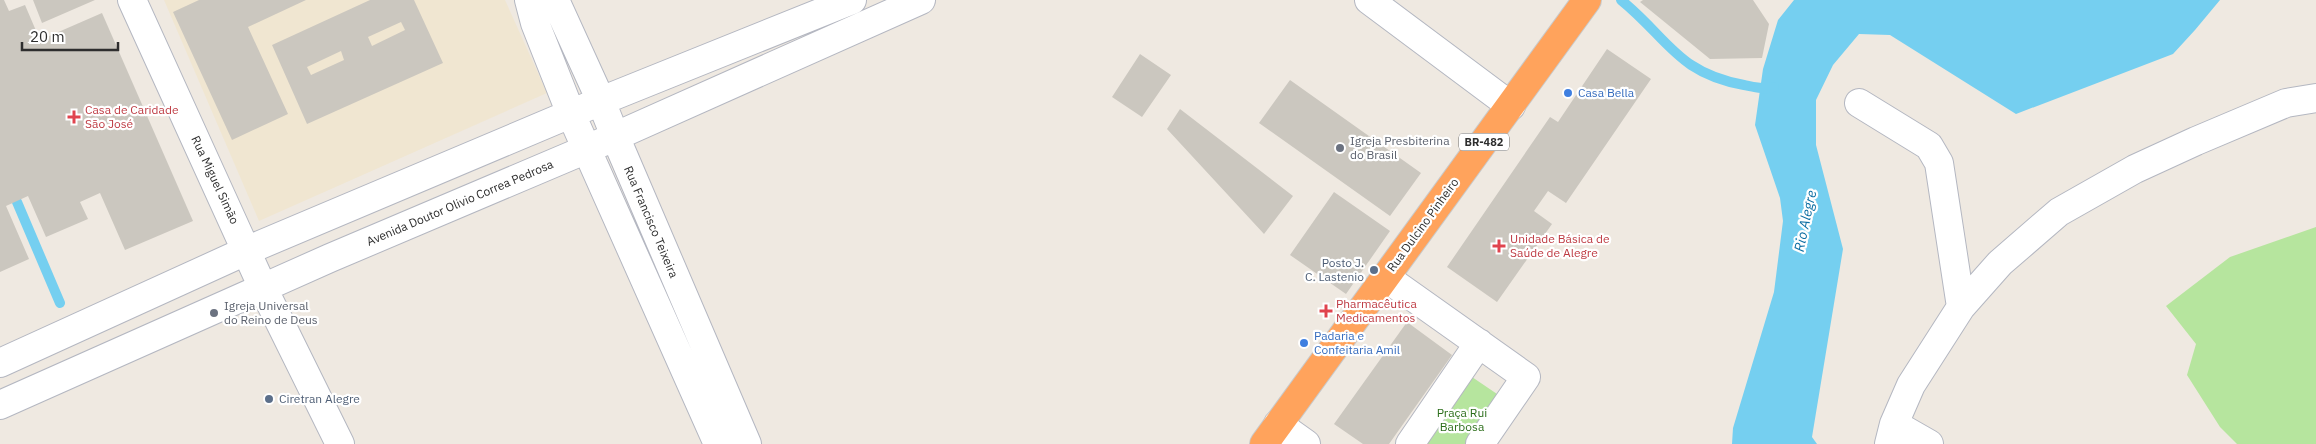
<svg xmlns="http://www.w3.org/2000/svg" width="2316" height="444" viewBox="0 0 2316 444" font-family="'IBM Plex Sans',sans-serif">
<rect width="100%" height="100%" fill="#efe9e1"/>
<!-- education -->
<path fill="#f0e6d1" d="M164 0H505L547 93 259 221Z"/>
<!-- green -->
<path fill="#b6e59e" d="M2316 227V444H2237L2220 427 2187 375 2196 344 2166 306 2230 257Z
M1472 377 1500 396 1466 444H1425Z"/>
<!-- water -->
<path fill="#75cff0" d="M1794 0H2220L2195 30 2173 54 2016 114 1890 35 1859 34 1833 65 1816 100V145L1843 249 1812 437 1817 444H1732L1733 428 1774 292 1783 221 1780 198 1755 125 1763 69 1778 20Z"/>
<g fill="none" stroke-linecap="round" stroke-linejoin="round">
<!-- stream -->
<path stroke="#75cff0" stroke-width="10" d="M1621 0C1668 38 1677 73 1744 85 1754 87 1764 90 1774 87
M17 202 60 303"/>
</g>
<!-- building -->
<path fill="#cbc7bf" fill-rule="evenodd" d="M0 0H4L9 11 25 5 40 40 102 13 193 221 125 250 100 193 80 202 88 219 46 237 28 196 6 206 29 259 0 272Z
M33 0H95L42 23Z
M199 0H306L248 27 288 114 232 140 173 12Z
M370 0H414L443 63 307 124 272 45ZM401 22 405 30 372 46 368 37ZM341 51 344 60 311 75 307 67Z
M1643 0H1753L1769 24 1762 58 1710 59 1640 2Z
M1607 49 1651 79 1566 203 1548 191 1534 211 1552 224 1497 302 1447 267 1550 117 1558 122Z
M1140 54 1171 75 1142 117 1112 97Z
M1290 80 1421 173 1390 216 1259 123Z
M1180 109 1293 196 1264 234 1167 129Z
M1334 192 1390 231 1346 294 1290 255Z
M1407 322 1452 355 1389 444H1363L1334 424Z"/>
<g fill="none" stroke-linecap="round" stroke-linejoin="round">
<!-- minor casing -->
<g stroke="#b4b7c1" stroke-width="30">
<path id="minor" d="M132 0 263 288 340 444
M529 0 535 23 571 114 718 444
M555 0 601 101 615 136 747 444
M1369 0 1511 106
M1859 103 1929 146 1939 163 1961 307
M1385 277 1526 377 1480 444
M0 363 248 250 601 101 852 0
M0 405 330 258 587 149 921 0
M1278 424 1306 444
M1894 424 1929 444
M1410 444 1479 343
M1889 444 1894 424 1911 385 1961 307 2000 263 2059 212 2135 169 2196 141 2286 103 2316 98"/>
</g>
<!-- highway casing -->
<g stroke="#c9c9c9" stroke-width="30">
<path id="highway" d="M1264 444 1587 0"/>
</g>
<!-- minor -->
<use href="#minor" stroke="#fff" stroke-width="28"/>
<!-- highway -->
<use href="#highway" stroke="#ffa35c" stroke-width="28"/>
</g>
<!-- markers -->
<g fill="#3f7fe0" stroke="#fff" stroke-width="2">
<circle cx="1568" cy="93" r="5"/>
<circle cx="1304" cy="343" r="5"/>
</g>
<g fill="#e0444e" stroke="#fff" stroke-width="2">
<path d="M71.5 109.5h5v5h5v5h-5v5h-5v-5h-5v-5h5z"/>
<path d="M1496.5 238.5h5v5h5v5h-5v5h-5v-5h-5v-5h5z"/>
<path d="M1323.5 303.5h5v5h5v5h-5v5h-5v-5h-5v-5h5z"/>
</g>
<g fill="#6b7280" stroke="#fff" stroke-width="2">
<circle cx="1340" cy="148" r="5"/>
<circle cx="214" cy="313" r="5"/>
</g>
<g fill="#5c6f8a" stroke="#fff" stroke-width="2">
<circle cx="1374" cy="270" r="5"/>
<circle cx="269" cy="399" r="5"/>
</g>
<g text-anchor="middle" stroke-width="4.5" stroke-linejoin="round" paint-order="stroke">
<!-- shield labels -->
<rect fill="#fff" stroke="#6d6d6d" stroke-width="1" x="1459" y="133.5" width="50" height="17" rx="4"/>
<g font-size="11" font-weight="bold" fill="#2e2e2e">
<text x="1484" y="146">BR-482</text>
</g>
<!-- shop labels -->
<g font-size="12" fill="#366cbe" stroke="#fff" text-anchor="start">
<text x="1578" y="97">Casa Bella</text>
<text x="1314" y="340">Padaria e<tspan x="1314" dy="14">Confeitaria Amil</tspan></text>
</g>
<!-- health labels -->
<g font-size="12" fill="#be3a42" stroke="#fff" text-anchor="start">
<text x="85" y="114">Casa de Caridade<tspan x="85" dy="14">São José</tspan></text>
<text x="1510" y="243">Unidade Básica de<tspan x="1510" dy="14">Saúde de Alegre</tspan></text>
<text x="1336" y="308">Pharmacêutica<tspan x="1336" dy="14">Medicamentos</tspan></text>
</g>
<!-- worship labels -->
<g font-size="12" fill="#5b616d" stroke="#fff" text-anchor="start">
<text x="1350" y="145">Igreja Presbiterina<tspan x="1350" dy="14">do Brasil</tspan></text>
<text x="224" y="310">Igreja Universal<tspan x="224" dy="14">do Reino de Deus</tspan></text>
</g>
<!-- street labels -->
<g font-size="12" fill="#2e2e2e" stroke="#fff">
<text transform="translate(215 180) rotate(65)" y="4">Rua Miguel Simão</text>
<text transform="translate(460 203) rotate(-23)" y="4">Avenida Doutor Olivio Correa Pedrosa</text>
<text transform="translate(651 222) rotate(67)" y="4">Rua Francisco Teixeira</text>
<text transform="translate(1423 225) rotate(-54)" y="4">Rua Dulcino Pinheiro</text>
</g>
<!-- service labels -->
<g font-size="12" fill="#4e5e75" stroke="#fff" text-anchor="end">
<text x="1364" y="267">Posto J.<tspan x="1364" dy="14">C. Lastenio</tspan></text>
<text x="279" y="403" text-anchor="start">Ciretran Alegre</text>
</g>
<!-- park labels -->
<g font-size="12" fill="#2c6e1b" stroke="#fff">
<text x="1462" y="417">Praça Rui<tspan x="1462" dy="14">Barbosa</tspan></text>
</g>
<!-- water labels -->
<g font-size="14" font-style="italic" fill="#0d6fa3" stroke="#fff">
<text transform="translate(1805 221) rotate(-78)" y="5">Rio Alegre</text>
</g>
</g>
<!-- scale -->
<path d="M22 42v8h96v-8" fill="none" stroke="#2e2e2e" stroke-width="2.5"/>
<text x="30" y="42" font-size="15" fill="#2e2e2e" stroke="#ffffff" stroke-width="4" paint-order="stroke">20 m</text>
</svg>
